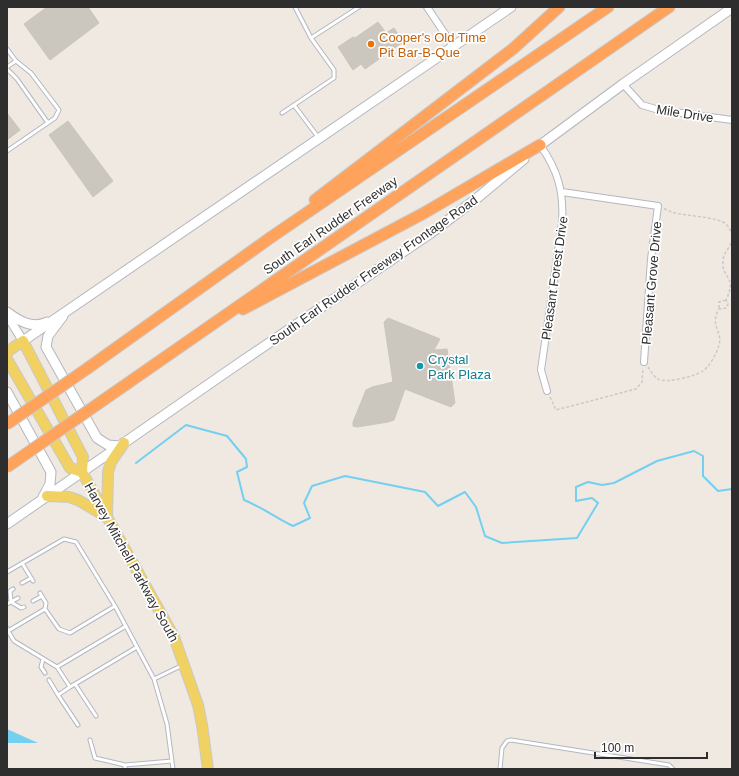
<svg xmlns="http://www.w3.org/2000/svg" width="739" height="776" viewBox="0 0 739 776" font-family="Helvetica,sans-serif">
<rect width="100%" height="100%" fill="#efe9e1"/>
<!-- water -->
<path fill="#75cff0" d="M7 729 38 743H7Z"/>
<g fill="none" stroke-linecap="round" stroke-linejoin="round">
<!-- stream -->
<path stroke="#75cff0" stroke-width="2" d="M136 463 186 425 227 436 246 459 247 467 237 472 244 500C262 507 276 518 293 526L310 518 304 503 312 486 345 476 425 492 438 506 465 492 476 507 485 536 502 543 577 538 598 503 592 498 576 501V487L588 482 602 485 614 483 657 461 694 451 703 456V476L718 491 732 489"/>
</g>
<!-- building -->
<path fill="#cbc7bf" stroke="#cbc5ba" d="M47 7H88L99 23 50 60 24 24Z
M378 22 386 33 394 28 403 42 365 69 361 64 353 70 338 47 353 37 355 38Z
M7 113 20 130 7 140Z
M68 121 113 181 93 197 49 135Z
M388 318 440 339 434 350 447 349 455 403 451 407 405 389 394 420 388 422 357 427 353 426V422L366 390 372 387 393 382 384 322Z"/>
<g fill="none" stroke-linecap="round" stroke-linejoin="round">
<!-- service casing -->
<g stroke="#b4b7c1" stroke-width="5">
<path id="service" d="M295 7 311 38 334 70V78L294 105 318 137
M311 38 359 7
M7 49 16 61 7 67
M7 69 17 79 48 123
M282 113 294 105
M7 151 55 118 59 110 31 73 16 61
M22 563 33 581
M7 572 64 539 76 542 115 606 70 633 59 629 45 609 8 631 7 628
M22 583 31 578
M13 589 10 591 11 602 21 608 24 607
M40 593 46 603 45 609
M33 601 42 596
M7 604 18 598
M115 606 154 679 183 665
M8 631 14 641 57 667 126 626
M43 659 41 667 45 673
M57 667 70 687 137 647
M154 679 167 724 173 769
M49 680 58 695
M75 684 96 716
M70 687 58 695 78 725
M90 740 95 758 125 765
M125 769V765L172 761
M500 769 502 748 507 741 511 740 669 765 673 769"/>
</g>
<!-- minor casing -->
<g stroke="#b4b7c1" stroke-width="8">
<path id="minor" d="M427 7 453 46
M623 84 642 105 659 110 732 120
M540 145C558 170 564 192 562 223L541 370 547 391
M562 192 658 206 651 259 644 362"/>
</g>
<!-- tertiary casing -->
<g stroke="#b4b7c1" stroke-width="10">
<path id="tertiary" d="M7 315 23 341"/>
</g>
<!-- secondary casing -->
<g stroke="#b4b7c1" stroke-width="11">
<path id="secondary" d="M535 149 623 84 732 8
M7 312C19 321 32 329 47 322
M63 316 48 336 46 347 97 438 108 445 120 446
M23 341 511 7
M7 392 51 472 50 484 43 497
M7 524 235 366 431 233 476 199 524 159"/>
</g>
<!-- primary casing -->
<g stroke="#c9c9c9" stroke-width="12">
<path id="primary" d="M7 352 23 341 83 457 82 472 174 637 198 705 202 725 208 769
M7 359 70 468 82 472
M47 496 69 497 78 500 105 516
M107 517 108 472 111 462 124 443"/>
</g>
<!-- motorway casing -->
<g stroke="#c9c9c9" stroke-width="13">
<path id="motorway" d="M315 200 514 48 559 7
M243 309 424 213 540 145
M88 368 270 238 608 7
M105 399 669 7"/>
</g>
<!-- path -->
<path stroke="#c9c9c9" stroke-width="1.5" stroke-dasharray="3 2" stroke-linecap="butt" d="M719 308V302L726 300
M648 367C651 371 654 377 658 379 665 384 696 376 703 371 710 366 717 353 719 345 723 331 709 326 719 309L726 308 728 304 726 300C738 275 721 279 723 261 723 252 732 247 732 238 732 233 730 228 726 224 718 217 687 216 675 213 671 212 667 210 663 208
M550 397 556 410 636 389 642 382 643 368"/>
<!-- service -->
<use href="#service" stroke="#fff" stroke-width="3"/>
<!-- minor -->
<use href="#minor" stroke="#fff" stroke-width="6"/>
<!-- tertiary -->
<use href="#tertiary" stroke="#fff" stroke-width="8"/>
<!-- secondary -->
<use href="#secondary" stroke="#fff" stroke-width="9"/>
<!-- primary -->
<use href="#primary" stroke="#f2d163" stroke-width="10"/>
<!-- motorway -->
<use href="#motorway" stroke="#ffa35c" stroke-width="11"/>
<!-- motorway-bridge casing -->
<g stroke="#c9c9c9" stroke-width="13" stroke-linecap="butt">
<path id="motorway-bridge" d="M7 424 88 368
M7 467 105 399"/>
</g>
<!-- motorway-bridge -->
<use href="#motorway-bridge" stroke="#ffa35c" stroke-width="11"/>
</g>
<!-- markers -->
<circle fill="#e8710a" stroke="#fff" stroke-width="1.5" cx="371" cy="44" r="4"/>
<circle fill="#0f9aa8" stroke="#fff" stroke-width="1.5" cx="420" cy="366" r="4"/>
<g text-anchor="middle" stroke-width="3.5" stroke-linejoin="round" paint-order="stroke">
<!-- food labels -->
<g font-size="13" fill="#c56008" stroke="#fff" text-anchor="start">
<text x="379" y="42">Cooper's Old Time<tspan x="379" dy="15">Pit Bar-B-Que</tspan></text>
</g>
<!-- street labels -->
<g font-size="13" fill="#2e2e2e" stroke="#fff">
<text transform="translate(685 113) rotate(9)" y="5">Mile Drive</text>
<text transform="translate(330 225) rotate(-35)" y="5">South Earl Rudder Freeway</text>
<text transform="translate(373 270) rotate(-35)" y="5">South Earl Rudder Freeway Frontage Road</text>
<text transform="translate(554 278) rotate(-82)" y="5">Pleasant Forest Drive</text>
<text transform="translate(651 283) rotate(-85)" y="5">Pleasant Grove Drive</text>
<text transform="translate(132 562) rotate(61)" y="5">Harvey Mitchell Parkway South</text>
</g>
<!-- culture labels -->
<g font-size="13" fill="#0d838f" stroke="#fff" text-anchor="start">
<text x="428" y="364">Crystal<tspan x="428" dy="15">Park Plaza</tspan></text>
</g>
</g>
<!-- border -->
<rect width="739" height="776" fill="none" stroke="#2e2e2e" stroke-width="16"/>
<!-- scale -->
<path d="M595 752v6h112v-6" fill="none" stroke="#2e2e2e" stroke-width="2"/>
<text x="601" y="752" font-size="12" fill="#2e2e2e" stroke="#ffffff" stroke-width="3" paint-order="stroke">100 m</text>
</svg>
